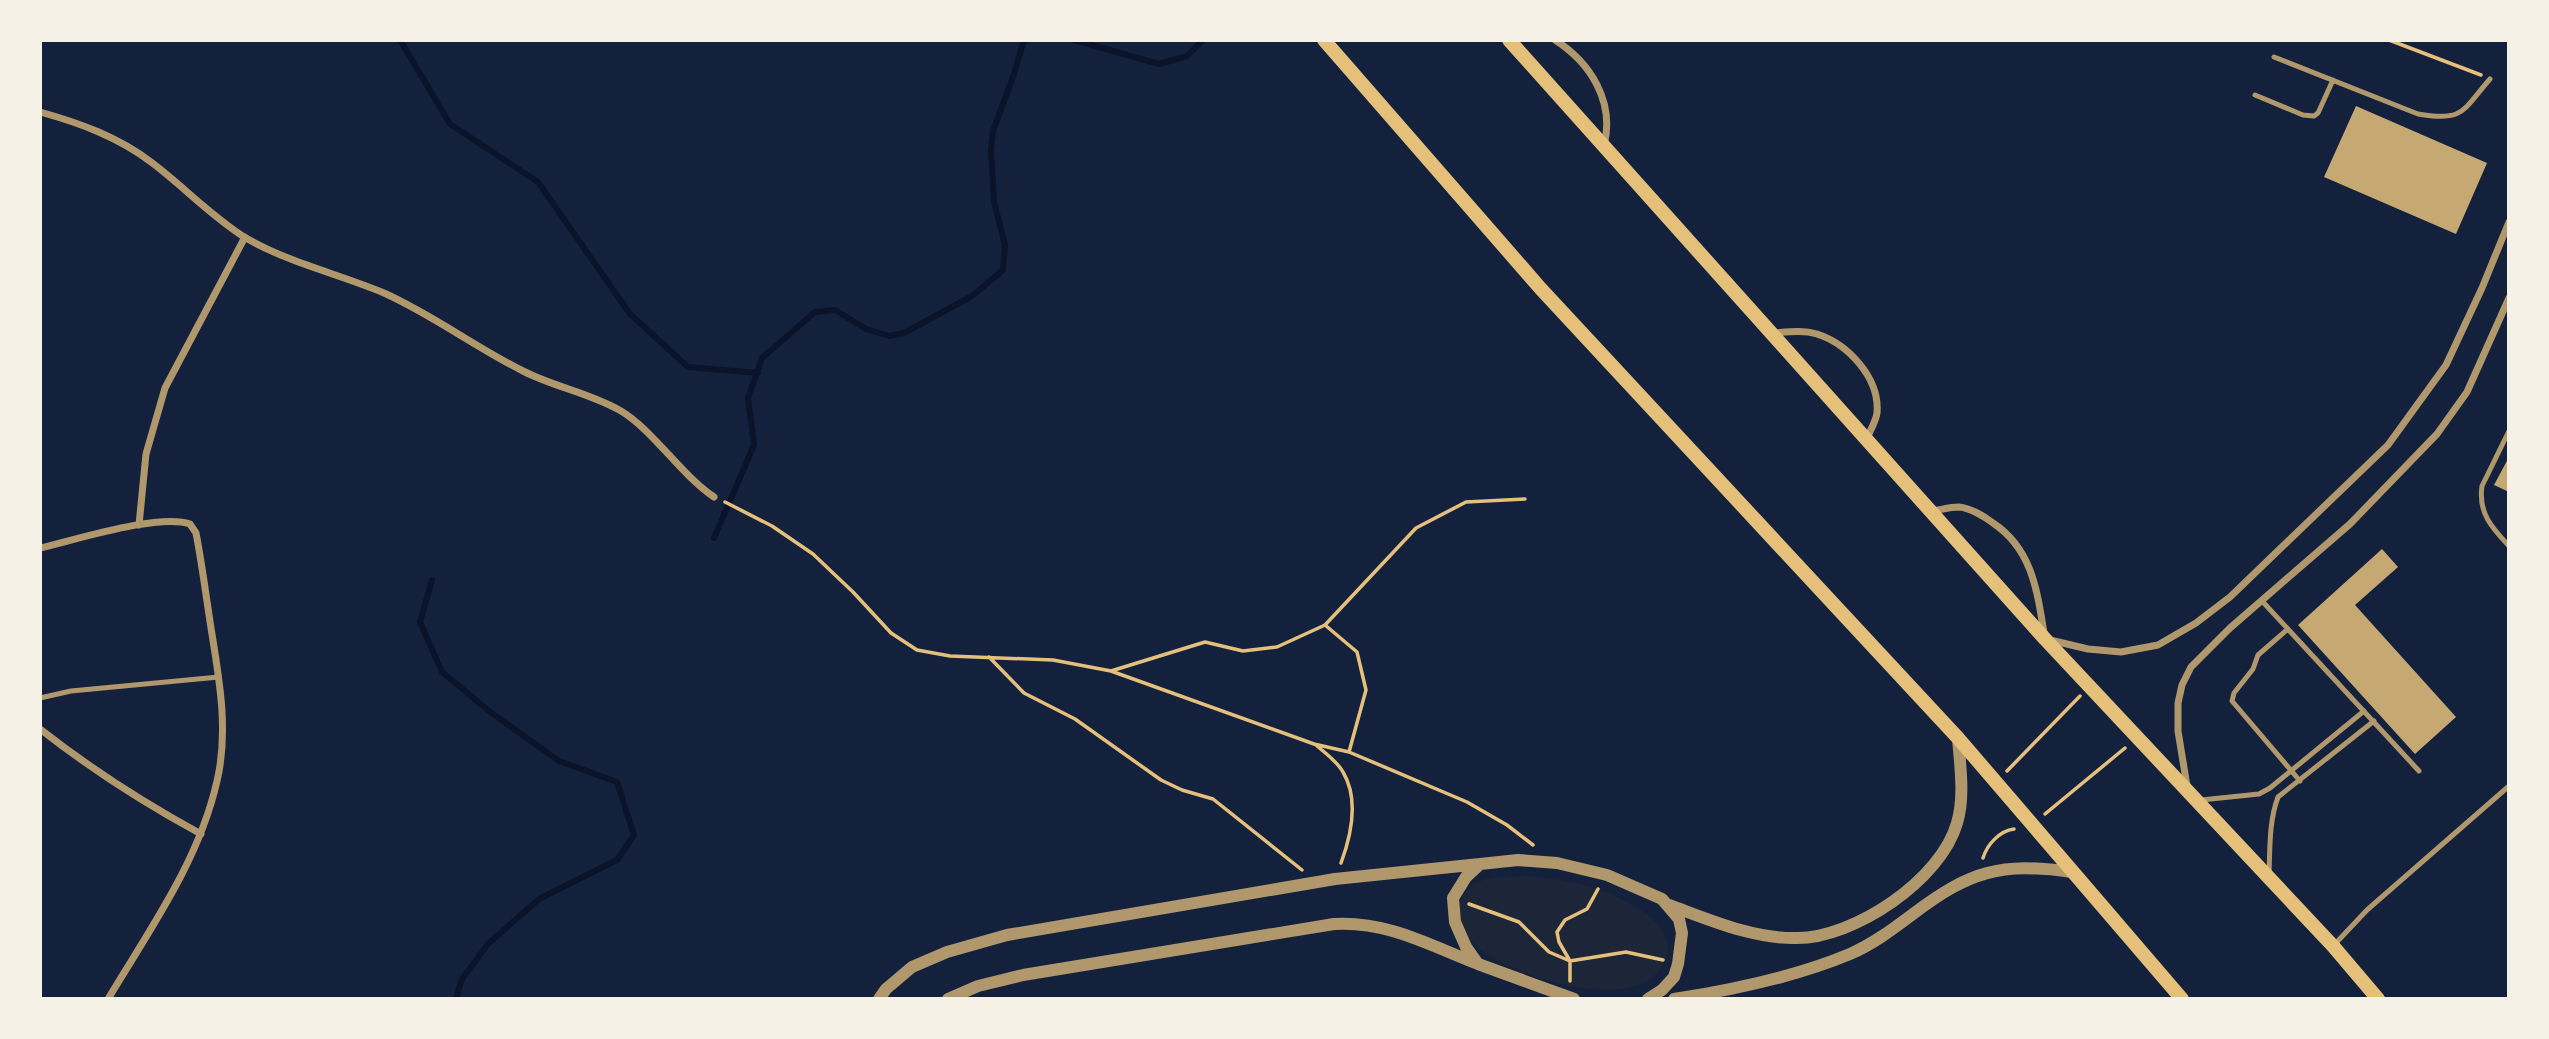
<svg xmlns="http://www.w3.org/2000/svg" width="2549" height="1039" viewBox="0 0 2549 1039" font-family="'DM Sans',sans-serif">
<rect width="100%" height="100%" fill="#14213d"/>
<!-- green -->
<path fill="#1d2539" d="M1525 876C1546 878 1568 880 1588 886 1619 896 1690 925 1661 968 1628 1017 1497 973 1467 937 1451 918 1459 887 1483 880 1496 876 1511 877 1525 876Z"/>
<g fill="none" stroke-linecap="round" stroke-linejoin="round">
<!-- stream -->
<path stroke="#0b132b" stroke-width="6" d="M400 40 450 124 538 182 630 314 688 367 758 373
M1074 40 1159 64 1187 56 1203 40
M714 538 754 445 748 398 762 358 815 312 835 310 866 329 889 336 904 333 972 296 1003 270 1005 245 994 202 991 150 993 131 1014 74 1023 43 1026 40
M432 580 420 622 442 672 489 711 559 761 617 782 634 835 617 860 539 899 488 944 462 979 456 999"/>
</g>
<!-- building -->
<path fill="#c6a872" d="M2356 106 2487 163 2456 234 2324 177Z
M2509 457V492L2494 485Z
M2382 549 2398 567 2355 605 2456 717 2415 754 2298 625Z"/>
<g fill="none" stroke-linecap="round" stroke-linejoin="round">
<!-- path -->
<path stroke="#e5c07b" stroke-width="3.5" d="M2389 40 2481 75
M725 502 772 526 813 554 853 592 891 633 917 650 950 656 1053 660 1111 671 1314 744 1349 752 1467 802 1507 825 1533 845
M1325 625 1357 652 1366 690 1349 752
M989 657 1024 693 1075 719 1161 780 1182 790 1213 799 1302 870
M1111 671 1205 642 1243 651 1277 647 1325 625 1416 528 1466 502 1525 499
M1316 745C1325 753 1337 761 1343 772 1359 799 1351 836 1341 863
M2007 771 2080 696
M2045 814 2125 748
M1983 858C1987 845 1999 831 2014 829
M1469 904 1519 922 1549 952 1570 961 1626 952 1663 960
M1570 981V961L1559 942 1557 932 1565 920 1587 909 1598 889"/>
<!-- service -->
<path stroke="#b1986c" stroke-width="5" d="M2274 57 2418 114C2464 122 2462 111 2490 79
M2255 95 2303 115 2314 116 2318 113 2333 80
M2509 431 2482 486C2478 513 2492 528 2509 546
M2262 601 2419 771
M2288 629 2258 655 2253 669 2234 693 2232 701 2300 781
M40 698 71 691 219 677
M2201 800 2259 794 2270 788 2364 711
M2269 874C2270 848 2269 821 2278 797L2374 721
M2335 944 2367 910 2509 786"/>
<!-- minor -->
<path stroke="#b1986c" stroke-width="7" d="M1555 40C1591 63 1615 102 1604 146
M40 112C80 123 118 137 151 162 182 185 213 218 246 238 289 263 339 274 384 293 433 315 475 347 523 371 554 387 590 393 621 411 654 431 679 473 714 497
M1773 333C1788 332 1803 330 1817 334 1848 344 1880 378 1877 413 1876 421 1870 431 1867 438
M1932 511C1940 510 1950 507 1959 507 1970 508 1984 516 1993 523 2032 549 2037 590 2044 633
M139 525 146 454 165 388 245 237
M40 548C75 540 159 513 190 524L196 533C202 564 206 596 211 628 219 678 229 731 217 781 199 861 150 929 108 999
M2050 640 2088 649 2121 652 2158 645 2196 623 2230 597 2388 445 2446 365 2482 288 2509 222
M40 729C91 769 144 803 201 834
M2187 786 2178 731V703L2182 685 2191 667 2230 628 2350 524 2437 434 2467 392 2509 298"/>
<!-- tertiary -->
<path stroke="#b1986c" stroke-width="12" d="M1669 905C1710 920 1753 939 1797 938 1854 938 1941 880 1957 823 1965 797 1960 765 1958 738
M879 999 886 989 912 967 947 952 1007 935 1335 879 1480 864
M948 999 978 986 1023 975 1334 924C1388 921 1429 945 1478 964
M1574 999 1478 964 1466 947 1455 922 1453 898 1466 877 1480 864 1518 860 1557 863 1607 875 1662 899 1679 919 1682 933 1678 964 1674 977 1662 990 1648 999
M1674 999C1733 990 1795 977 1850 954 1873 944 1893 929 1913 914 1970 871 2000 862 2072 872"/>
<!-- secondary -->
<path stroke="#e5c07b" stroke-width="14" d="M1324 40 1541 289 1958 738 2182 999
M1509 40 2045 639 2333 946 2378 999"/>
</g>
<!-- border -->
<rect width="2549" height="1039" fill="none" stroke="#f6f1e7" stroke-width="84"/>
</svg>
